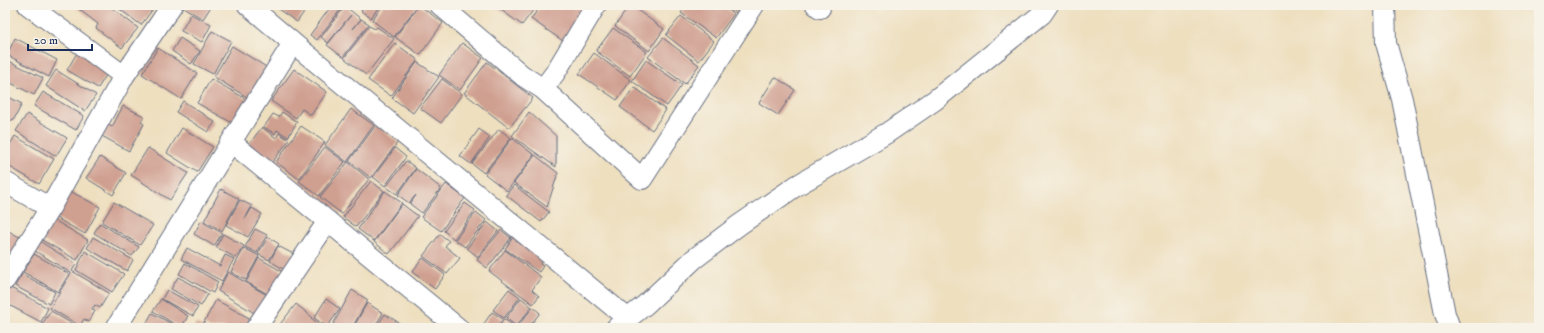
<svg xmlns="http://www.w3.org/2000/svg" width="1544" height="333" viewBox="0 0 1544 333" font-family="'IM FELL DW Pica',serif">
<rect width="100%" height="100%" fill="#f7f3e8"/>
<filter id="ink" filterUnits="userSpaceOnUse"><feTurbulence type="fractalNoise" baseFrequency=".025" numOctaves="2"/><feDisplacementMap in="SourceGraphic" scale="8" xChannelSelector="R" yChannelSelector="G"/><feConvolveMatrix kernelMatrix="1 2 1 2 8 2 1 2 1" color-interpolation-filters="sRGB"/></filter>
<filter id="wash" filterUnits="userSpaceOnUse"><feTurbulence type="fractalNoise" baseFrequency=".012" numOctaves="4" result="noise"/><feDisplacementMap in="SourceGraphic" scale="16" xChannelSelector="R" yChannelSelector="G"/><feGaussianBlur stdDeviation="0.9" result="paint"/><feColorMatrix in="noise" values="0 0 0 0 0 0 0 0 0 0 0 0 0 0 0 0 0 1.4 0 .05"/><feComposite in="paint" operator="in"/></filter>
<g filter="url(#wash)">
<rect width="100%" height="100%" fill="#eedfbf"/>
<g id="blocks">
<!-- building -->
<path fill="#cf9f90" d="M77 5H108L138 28 122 48 96 28 98 24 76 7Z
M114 5H156L141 25Z
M184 5H212L203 19 183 7Z
M272 5H309L297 22Z
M332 5H344L317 40 310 35Z
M365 5H380L371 18 361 11Z
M383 5H418L394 37 372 20Z
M419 5 443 23 420 55 395 37Z
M494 5H537L522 25Z
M541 5H580L585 9 563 41 531 19Z
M630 5 664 29 649 51 615 26Z
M687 5H722L734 14 716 38 681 13Z
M726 5H742L736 13Z
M345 6 361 19 353 29 361 19 369 24 343 57 327 45 351 15 328 43 321 37Z
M191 14 211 25 202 42 181 31Z
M681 16 714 41 699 61 666 35Z
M369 26 375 29 377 27 394 39 366 75 344 58Z
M613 28 647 52 630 76 596 51Z
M212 31 231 41 213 74 194 64Z
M15 38 57 60 49 77 7 55Z
M180 38 200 51 191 64 172 51Z
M663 38 699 65 685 84 648 57Z
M395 43 418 60 391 96 368 80Z
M462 43 483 58 460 90 439 75Z
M81 46 110 69 98 88 67 70Z
M232 46 268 68 250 99 214 77Z
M158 48 197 73 181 99 142 74Z
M594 53 631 80 617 100 579 74Z
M5 59 43 78 34 95 5 80Z
M646 60 682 85 667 106 632 81Z
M417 62 439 77 413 113 392 98Z
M487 62 533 98 509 128 464 93Z
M294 69 327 92 311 115 302 109 296 118 271 101Z
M56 70 96 95 85 111 46 86Z
M775 77 795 90 778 115 759 103Z
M211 79 248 100 234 124 197 103Z
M442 79 462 94 441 123 420 108Z
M634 87 666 110 652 130 620 107Z
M43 92 84 116 76 130 34 106Z
M5 95 22 104 13 121 5 117Z
M183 101 215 122 208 132 176 112Z
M123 106 144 116 141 122 144 124 129 151 100 135 106 124 112 127Z
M351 109 374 125 347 162 325 145Z
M282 112 297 122 288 137 277 130 275 134 264 127 273 114 279 117Z
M529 112 556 136V167L512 136Z
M27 114 67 138 56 156 16 131Z
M5 124 10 127 5 137Z
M376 125 398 142 371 178 349 161Z
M301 126 325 142 299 179 276 162Z
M262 127 276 138 279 133 289 140 271 164 247 147Z
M182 128 213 147 197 172 167 153Z
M479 129 490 137 471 164 460 156Z
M499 129 511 138 484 173 472 164Z
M15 136 54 159 39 184 5 164V153Z
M512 138 534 155 507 191 485 174Z
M325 147 345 162 319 196 299 181Z
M148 148 188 173 170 200 131 175Z
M395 148 406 157 385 186 373 177Z
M535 155 558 173 547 207 514 183Z
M100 157 126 173 113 195 86 178Z
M406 161 416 168 397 194 386 187Z
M348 162 369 179 342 214 320 197Z
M416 169 441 188 422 213 410 204 416 195 409 203 398 195Z
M371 181 384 191 356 227 343 217Z
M446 184 465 198 441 231 421 217Z
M514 185 549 212 541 222 506 195Z
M221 189 239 199 222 231 204 221Z
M70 191 100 207 85 234 56 218Z
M385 191 402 203 374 241 358 229Z
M240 200 252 206 245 219 252 208 262 214 248 237 226 225Z
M114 202 153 225 140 245 102 222Z
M465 203 475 210 454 239 444 231Z
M402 204 418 216 389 254 374 242Z
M476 212 486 220 465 247 455 240Z
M52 219 88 240 77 260 40 239Z
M201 221 222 233 214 246 194 234Z
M487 222 498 231 478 257 467 248Z
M100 223 139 247 132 256 94 233Z
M5 229 23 239 5 271Z
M255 229 267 235 257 253 245 247Z
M501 230 511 238 487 268 477 260Z
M223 234 244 246 236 258 216 247Z
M440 234 449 241 445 246 460 258 447 274 423 256Z
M515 234 546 255 540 264 543 266 539 272 505 249Z
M93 237 133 260 127 271 87 248Z
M268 237 279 244 269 260 258 254Z
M41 242 76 264 72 271 109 293 100 308 95 305 92 309 95 311 89 322 84 319 80 326 50 308 71 273 35 251Z
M278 246 299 257 290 273 270 261Z
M187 248 220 266 225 255 234 259 222 281 181 259Z
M244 248 259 256 246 280 231 272Z
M505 250 541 277 532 290 539 296 533 304 489 271Z
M85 251 124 274 112 292 76 270Z
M34 254 69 274 58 292 23 272Z
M259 258 286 274 273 297 246 282Z
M423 258 445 275 435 289 412 272Z
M185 263 218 282 213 293 179 274Z
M228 272 272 298 261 317 218 291Z
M22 274 55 292 49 304 15 286Z
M178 277 208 294 201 306 171 289Z
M9 287 48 308 41 322 5 303V294Z
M509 289 520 297 504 318 493 310Z
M167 290 198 307 193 316 162 299Z
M352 290 368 300 352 328H331Z
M521 298 532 307 516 326 506 318Z
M161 299 188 316 181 328 153 311Z
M326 299 340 309 327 327 314 318Z
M216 300 251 319 246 328H210L203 324Z
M367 303 383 313 374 328H353Z
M296 304 312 317 311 318 324 328H277Z
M533 307 540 313 528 328H518L517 327Z
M51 311 79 328H47L42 324Z
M492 312 503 319 497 328H481Z
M152 313 179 328H153L146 324Z
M385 314 401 324 399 328H376Z
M504 319 517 328H498Z
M196 323 205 328H194Z"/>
</g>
</g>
<g filter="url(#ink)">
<use href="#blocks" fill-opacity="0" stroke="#656d80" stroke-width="1"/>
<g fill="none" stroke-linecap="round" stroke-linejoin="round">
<!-- minor casing -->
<g stroke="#656d80" stroke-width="22">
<path id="minor" d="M28 5 124 76
M248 5 293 43
M440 5 523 76 543 89 555 73 596 5
M816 5 820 8
M1385 5 1386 43 1402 99 1445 314 1450 328
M543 89 642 179 754 5
M231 142 293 43 627 318
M5 182 50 208 124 76 172 5
M5 280 50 208
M116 328 231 142 458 328
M256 328 328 221
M616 328 645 305 694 259 739 225 796 186 887 133 935 100 1042 14 1048 5"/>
</g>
<!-- minor -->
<use href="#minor" stroke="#fff" stroke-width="20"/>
</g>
</g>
<!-- margin -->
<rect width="1544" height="333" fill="none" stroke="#f7f3e8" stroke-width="20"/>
<!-- scale -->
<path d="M28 44v6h64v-6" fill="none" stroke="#1b2f5e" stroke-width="2"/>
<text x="34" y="44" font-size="12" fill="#1b2f5e" stroke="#f7f3e8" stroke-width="3" paint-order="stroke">20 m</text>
</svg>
